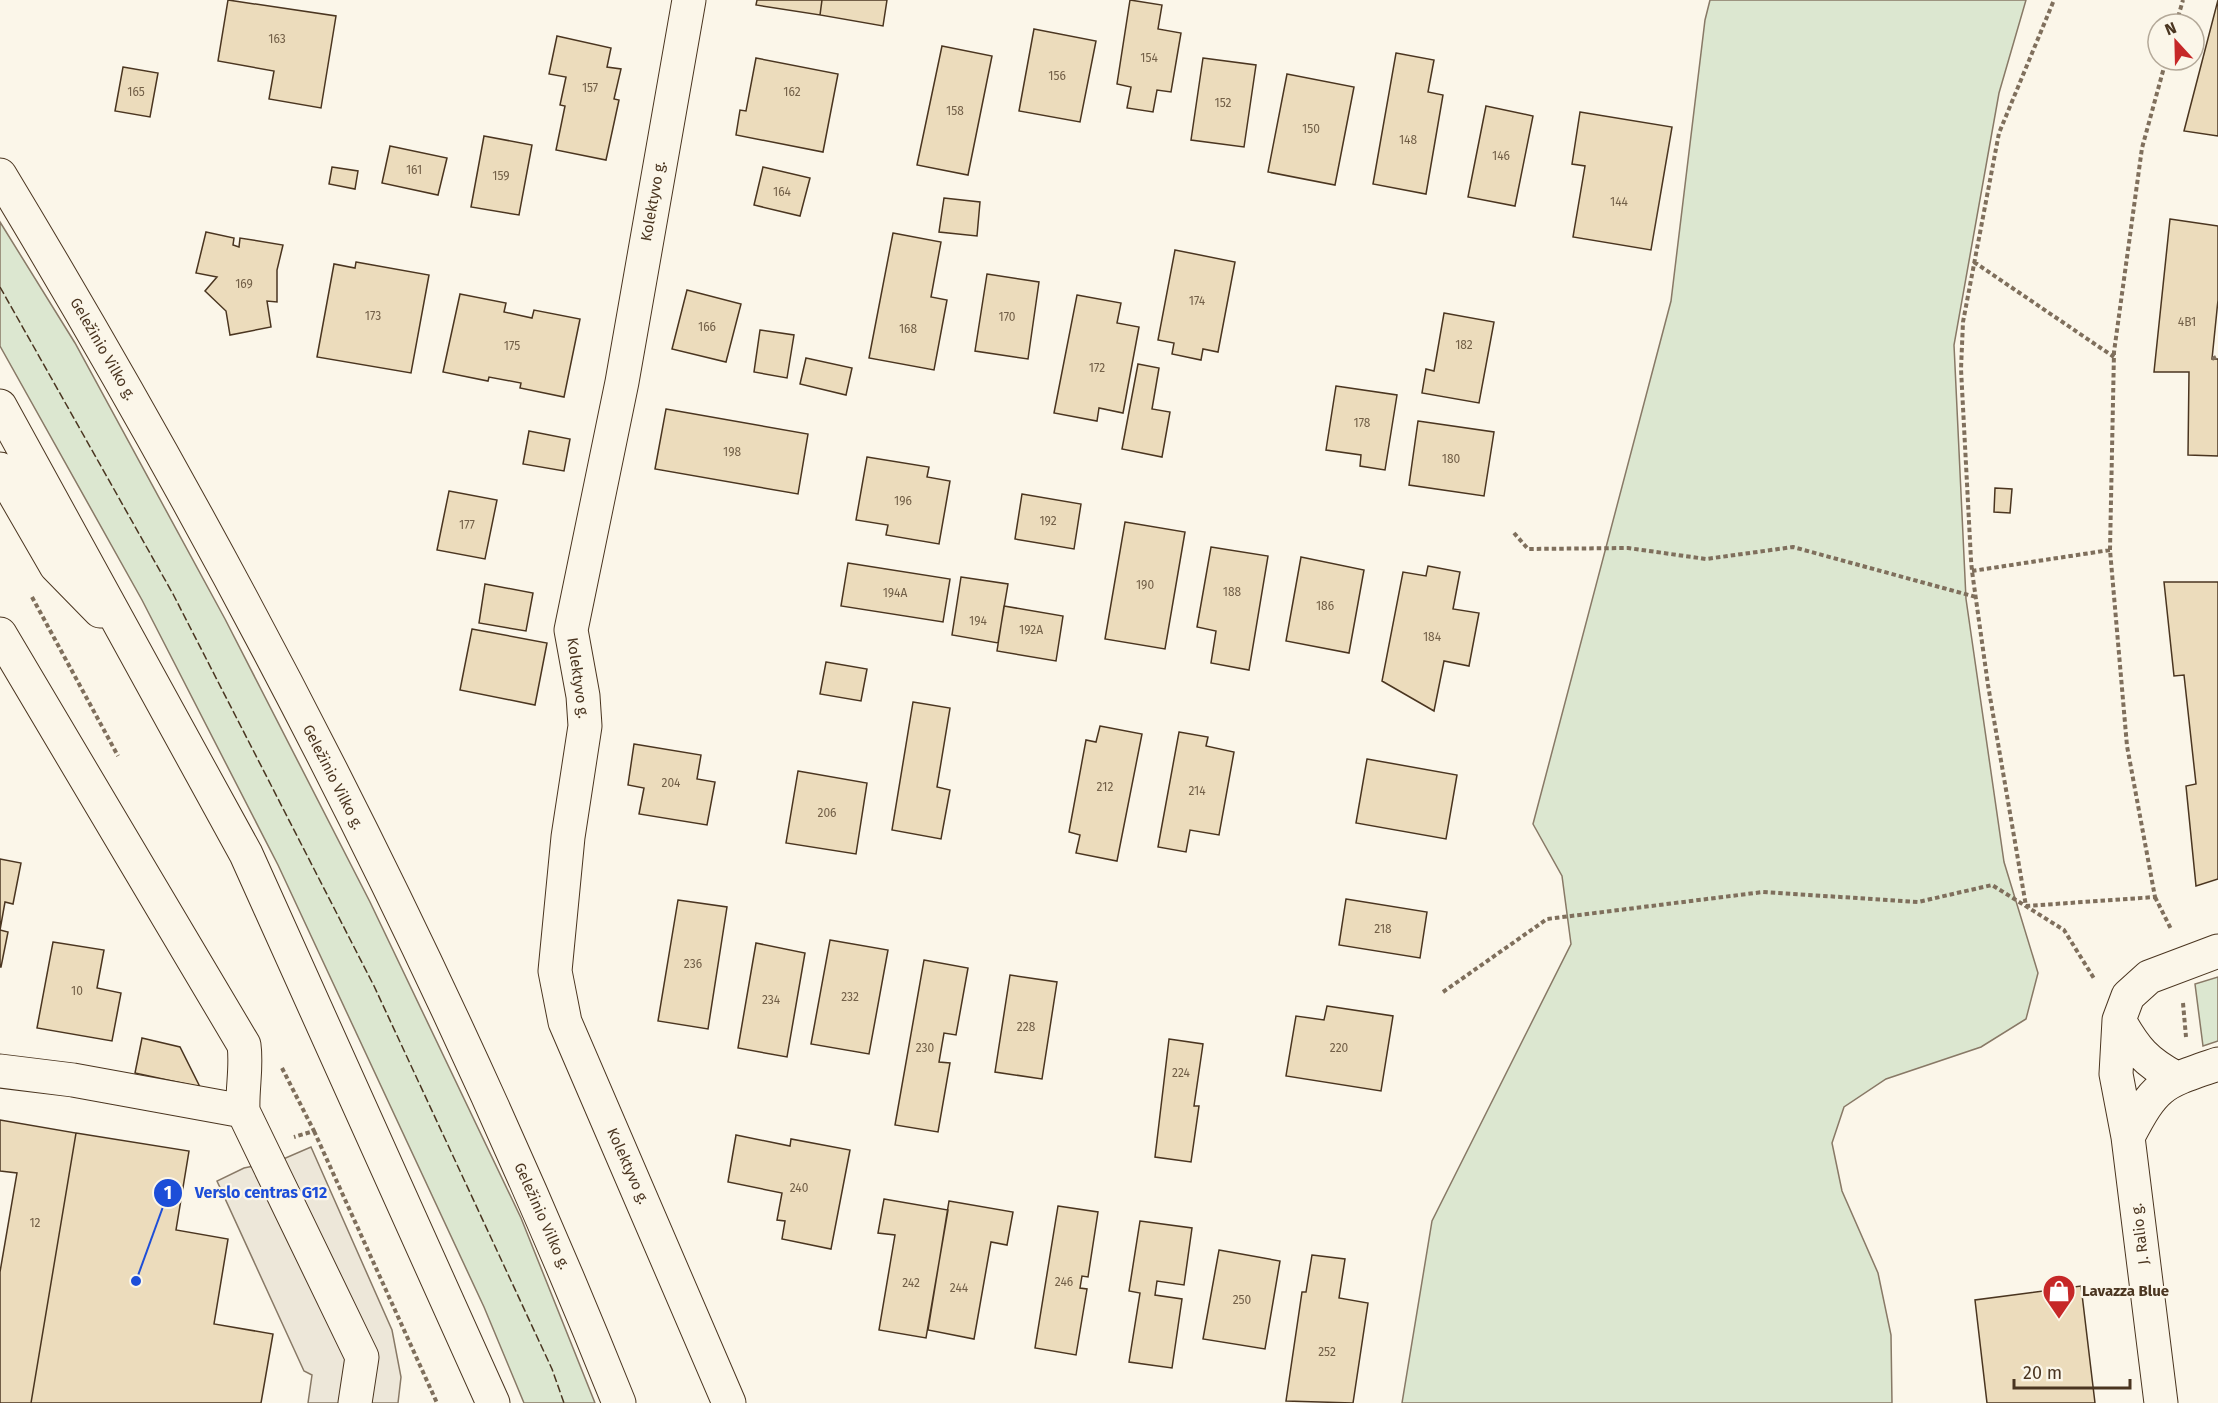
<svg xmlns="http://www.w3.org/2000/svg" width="2218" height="1403" viewBox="0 0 2218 1403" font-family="'Fira Sans',sans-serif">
<rect width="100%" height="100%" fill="#fbf6e9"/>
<!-- green -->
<path fill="#dce7d0" stroke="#887966" stroke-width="1.5" d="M1710 0H2026L1999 93 1954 345 1966 599 2004 862 2038 973 2026 1019 1981 1047 1886 1079 1844 1107 1832 1143 1842 1191 1878 1273 1891 1335 1892 1403H1402L1432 1221 1571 944 1562 876 1533 824 1671 301 1705 20Z
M0 222 75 343 225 619 370 902 521 1218 595 1403H524L484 1307 278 865 142 600 0 346Z
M2218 977V1041L2203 1046 2195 984Z"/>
<!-- parking -->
<path fill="#ede7d9" stroke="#887966" stroke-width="1.5" d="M311 1147 392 1330 401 1377 398 1403H308L312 1375 304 1371 217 1181 244 1168 281 1160Z"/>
<!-- building -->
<path fill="#ecdcbc" stroke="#4a3520" stroke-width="1.5" d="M228 0 336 16 321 108 269 99 274 71 218 61Z
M757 0H822L820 15 756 5Z
M822 0H887L883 26 820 15Z
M1130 0 1162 5 1158 29 1181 33 1171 92 1157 90 1153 112 1127 108 1131 87 1117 84Z
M2218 0V136L2184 131Z
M1034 29 1096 41 1080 122 1019 111Z
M557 36 611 48 607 67 621 69 614 99 619 100 606 160 556 150 565 106 560 105 566 77 549 74Z
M942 46 992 56 968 175 917 165Z
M1396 53 1434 60 1428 92 1443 95 1426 194 1373 184Z
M756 58 838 74 823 152 736 135 740 110 746 111Z
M1203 58 1256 65 1244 147 1191 140Z
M123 67 158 73 150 117 115 111Z
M1287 74 1354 87 1335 185 1268 172Z
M1486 106 1533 116 1515 206 1468 197Z
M1580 112 1672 127 1651 250 1573 237 1585 166 1572 164Z
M484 136 532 145 519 215 471 207Z
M390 146 447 158 438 195 382 183Z
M332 167 358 171 355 189 329 184Z
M763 167 810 178 800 216 754 205Z
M944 198 980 202 977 236 939 232Z
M2170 219 2218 226V300L2212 359H2218V456L2188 455 2189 372H2154Z
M206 232 234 238 233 245 239 247 240 238 283 245 277 270V302L267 301 271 327 230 335 226 311 205 291 217 277 196 273Z
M893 233 941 242 931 297 947 300 934 370 869 358Z
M1175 250 1235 262 1218 352 1203 349 1201 360 1172 354 1174 343 1158 340Z
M356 262 429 275 411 373 317 357 334 264 355 268Z
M987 274 1039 282 1028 359 975 351Z
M687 290 741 304 726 362 672 349Z
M460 294 506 303 504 312 532 318 534 310 580 319 564 397 520 388 521 383 489 377 488 381 443 372Z
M1077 295 1121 303 1117 323 1139 327 1123 413 1099 408 1097 421 1054 413Z
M1444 313 1494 322 1479 403 1422 393 1426 369 1434 371Z
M760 330 794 335 787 378 754 372Z
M806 358 852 368 846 395 800 384Z
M1138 364 1159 368 1152 409 1170 412 1162 457 1122 449Z
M1336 386 1397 395 1385 470 1360 466 1361 455 1326 450Z
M666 409 808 434 798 494 655 469Z
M1418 421 1494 432 1484 496 1409 485Z
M529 431 570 439 564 471 523 464Z
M867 457 929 467 927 477 950 481 939 544 886 535 888 525 856 520Z
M1995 488 2012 489 2010 513 1994 512Z
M449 491 497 500 485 559 437 550Z
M1022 494 1081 504 1074 549 1015 539Z
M1125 522 1185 532 1165 649 1105 639Z
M1211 547 1268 556 1249 670 1211 663 1216 631 1197 627Z
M1301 557 1364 570 1349 653 1286 641Z
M848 563 950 579 943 622 841 606Z
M1428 566 1460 572 1453 609 1479 613 1469 666 1444 661 1434 711 1382 681 1403 572 1426 576Z
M961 577 1008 584 998 643 952 635Z
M2164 582H2218V879L2196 886 2186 786 2196 784 2184 675 2174 676Z
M485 584 533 593 526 631 479 623Z
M1004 606 1063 616 1056 661 997 651Z
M472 629 547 643 535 705 460 690Z
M826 662 867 669 861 701 820 694Z
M913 702 950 708 937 787 950 790 941 839 892 830Z
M1100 726 1142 734 1117 861 1076 853 1080 835 1069 832 1086 740 1096 742Z
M1179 732 1208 737 1206 746 1234 752 1219 835 1190 830 1186 852 1158 847Z
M634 744 701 755 697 779 715 782 707 825 639 814 644 788 628 785Z
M1367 759 1457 775 1446 839 1356 823Z
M798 771 867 783 856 854 786 843Z
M0 859 21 863 13 904 5 902 0 930Z
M1346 899 1427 912 1420 958 1339 945Z
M678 900 727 907 708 1029 658 1021Z
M0 930 8 932 1 967H0Z
M830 940 888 950 869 1054 811 1044Z
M53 942 104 950 97 988 121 993 112 1041 37 1028Z
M756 943 805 953 787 1057 738 1048Z
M924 960 968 968 956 1035 944 1033 939 1062 950 1063 938 1132 895 1125Z
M1010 975 1057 982 1042 1079 995 1072Z
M1327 1006 1393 1016 1381 1091 1286 1076 1296 1016 1324 1020Z
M142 1038 180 1047 200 1087 135 1073Z
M1169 1039 1203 1044 1194 1106H1199L1191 1162 1155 1157Z
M0 1120 76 1133 31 1403H0V1272L17 1173 0 1171Z
M76 1133 189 1151 176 1230 228 1239 214 1324 273 1334 261 1403H31Z
M736 1135 790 1146 791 1139 850 1150 831 1249 782 1239 785 1221 777 1220 782 1193 728 1182Z
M884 1199 948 1210 926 1338 879 1330 895 1235 878 1233Z
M949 1201 1013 1212 1007 1245 991 1242 974 1339 928 1330Z
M1058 1206 1098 1212 1088 1277 1082 1276 1080 1288 1087 1289 1076 1355 1035 1348Z
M1140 1221 1192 1228 1184 1285 1157 1281 1155 1295 1182 1299 1172 1368 1129 1362 1140 1293 1129 1291Z
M1219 1250 1280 1261 1265 1349 1203 1339Z
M1312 1255 1345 1259 1339 1298 1368 1303 1353 1403 1286 1401 1302 1292H1306Z
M2081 1286 2095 1403H1987L1975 1300Z"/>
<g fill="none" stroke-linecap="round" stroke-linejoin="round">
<!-- minor casing -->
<g stroke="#4a3520" stroke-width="35">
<path id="minor" d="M689 0 622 382 571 630 583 696 585 726 568 837 555 971 565 1022 729 1403
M0 634 244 1045C247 1067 242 1088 243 1111L362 1357 355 1403
M2119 1020C2135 1049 2146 1062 2176 1078
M0 1071 73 1080 243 1111
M2128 1137C2156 1083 2162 1083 2218 1064
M2161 1403 2128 1137 2116 1074 2119 1020 2128 996 2149 977 2218 951"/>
</g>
<!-- trunk casing -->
<g stroke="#4a3520" stroke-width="35">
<path id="trunk" d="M0 175C237 568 448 977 619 1403
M0 406 246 854 493 1403
M0 469 56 566 100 611"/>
</g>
<!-- path -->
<path stroke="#7f6f5c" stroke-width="4" stroke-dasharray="4.5 3" stroke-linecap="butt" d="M2176 24 2183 0
M1974 262 2114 357
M2212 359 2218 356
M1514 533 1528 549 1628 548 1706 559 1793 547 1976 597
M2110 550 2114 352 2142 148 2166 60
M1972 571 2110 550 2127 746 2155 897 2026 906 1988 685 1972 571 1971 560 1961 369 1963 322 1999 133 2054 0
M32 597 118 756
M2155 897 2171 929
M1443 992 1547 919 1763 892 1918 902 1992 885 2064 930 2095 980
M2183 1003 2186 1037
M282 1068 314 1131 294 1137
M314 1131 437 1403"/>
<!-- minor -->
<use href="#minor" stroke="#fbf6e9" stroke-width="33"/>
<!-- trunk -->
<use href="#trunk" stroke="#fbf6e9" stroke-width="33"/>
<!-- fence -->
<path stroke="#4a3520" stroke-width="1.5" stroke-dasharray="8 3" stroke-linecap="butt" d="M0 287 173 594 374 986 552 1369 564 1403"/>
</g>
<!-- icons -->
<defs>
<g id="shop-pin" transform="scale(1.725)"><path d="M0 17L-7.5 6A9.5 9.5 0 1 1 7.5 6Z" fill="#c62828" stroke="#fbf6e9"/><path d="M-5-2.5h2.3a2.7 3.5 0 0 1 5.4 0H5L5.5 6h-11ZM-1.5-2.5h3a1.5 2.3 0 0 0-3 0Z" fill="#fff"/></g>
</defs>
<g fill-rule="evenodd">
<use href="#shop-pin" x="2059" y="1291"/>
</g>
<g text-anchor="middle" stroke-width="4.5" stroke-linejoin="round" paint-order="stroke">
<!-- number labels -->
<g font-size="12" fill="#725f47">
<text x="277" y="43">163</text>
<text x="1149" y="62">154</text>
<text x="1057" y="80">156</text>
<text x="590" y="92">157</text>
<text x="136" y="96">165</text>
<text x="792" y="96">162</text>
<text x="1223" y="107">152</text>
<text x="955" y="115">158</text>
<text x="1311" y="133">150</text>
<text x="1408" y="144">148</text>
<text x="1501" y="160">146</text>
<text x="414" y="174">161</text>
<text x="501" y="180">159</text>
<text x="782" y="196">164</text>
<text x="1619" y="206">144</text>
<text x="244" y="288">169</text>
<text x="1197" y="305">174</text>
<text x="373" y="320">173</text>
<text x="1007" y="321">170</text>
<text x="2187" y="326">4B1</text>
<text x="707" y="331">166</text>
<text x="908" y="333">168</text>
<text x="1464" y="349">182</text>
<text x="512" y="350">175</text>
<text x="1097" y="372">172</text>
<text x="1362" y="427">178</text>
<text x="732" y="456">198</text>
<text x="1451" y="463">180</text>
<text x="903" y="505">196</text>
<text x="1048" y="525">192</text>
<text x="467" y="529">177</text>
<text x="1145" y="589">190</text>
<text x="1232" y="596">188</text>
<text x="895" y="597">194A</text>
<text x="1325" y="610">186</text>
<text x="978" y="625">194</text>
<text x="1031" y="634">192A</text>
<text x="1432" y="641">184</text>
<text x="671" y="787">204</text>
<text x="1105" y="791">212</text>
<text x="1197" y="795">214</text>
<text x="827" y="817">206</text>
<text x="1383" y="933">218</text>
<text x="693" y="968">236</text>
<text x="77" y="995">10</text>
<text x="850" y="1001">232</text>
<text x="771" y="1004">234</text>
<text x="1026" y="1031">228</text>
<text x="925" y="1052">230</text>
<text x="1339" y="1052">220</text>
<text x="1181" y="1077">224</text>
<text x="799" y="1192">240</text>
<text x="35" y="1227">12</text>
<text x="1064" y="1286">246</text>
<text x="911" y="1287">242</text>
<text x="959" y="1292">244</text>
<text x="1242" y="1304">250</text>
<text x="1327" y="1356">252</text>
</g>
<!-- street labels -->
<g font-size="15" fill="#4a3520" stroke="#fbf6e9">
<text transform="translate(653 201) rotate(-80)" y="5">Kolektyvo g.</text>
<text transform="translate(103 349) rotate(60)" y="5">Geležinio Vilko g.</text>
<text transform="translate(578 678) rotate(82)" y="5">Kolektyvo g.</text>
<text transform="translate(333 777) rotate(63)" y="5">Geležinio Vilko g.</text>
<text transform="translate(628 1166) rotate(66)" y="5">Kolektyvo g.</text>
<text transform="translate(542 1216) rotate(66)" y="5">Geležinio Vilko g.</text>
<text transform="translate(2140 1234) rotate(-97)" y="5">J. Ralio g.</text>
</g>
<!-- poi labels -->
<g font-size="15" font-weight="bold" fill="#4a3520" stroke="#fbf6e9" text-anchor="start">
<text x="2082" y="1296">Lavazza Blue</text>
</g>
</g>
<!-- callouts -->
<path fill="none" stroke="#1d4ed8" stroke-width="2" d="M136 1281L168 1193"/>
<g fill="#1d4ed8" stroke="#fbf6e9" stroke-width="2">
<circle cx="136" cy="1281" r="6"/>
<circle cx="168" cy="1193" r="15"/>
</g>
<g font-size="18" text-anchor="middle" font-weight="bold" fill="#fff">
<text x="168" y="1199">1</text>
</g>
<g font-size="16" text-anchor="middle" font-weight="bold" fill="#1d4ed8" stroke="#fbf6e9" stroke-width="4.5" stroke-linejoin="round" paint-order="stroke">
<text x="261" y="1198">Verslo centras G12</text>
</g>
<!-- north arrow -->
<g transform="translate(2176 42) rotate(338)"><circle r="28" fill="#fbf6e9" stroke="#b4a999" stroke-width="1.5"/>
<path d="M0-4.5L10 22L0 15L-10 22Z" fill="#c62828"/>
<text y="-9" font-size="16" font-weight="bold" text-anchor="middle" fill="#4a3520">N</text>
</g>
<!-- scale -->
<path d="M2014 1379v9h116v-9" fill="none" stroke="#4a3520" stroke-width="3"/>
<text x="2023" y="1379" font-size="18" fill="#4a3520" stroke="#fbf6e9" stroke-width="4.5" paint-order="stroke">20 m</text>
</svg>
